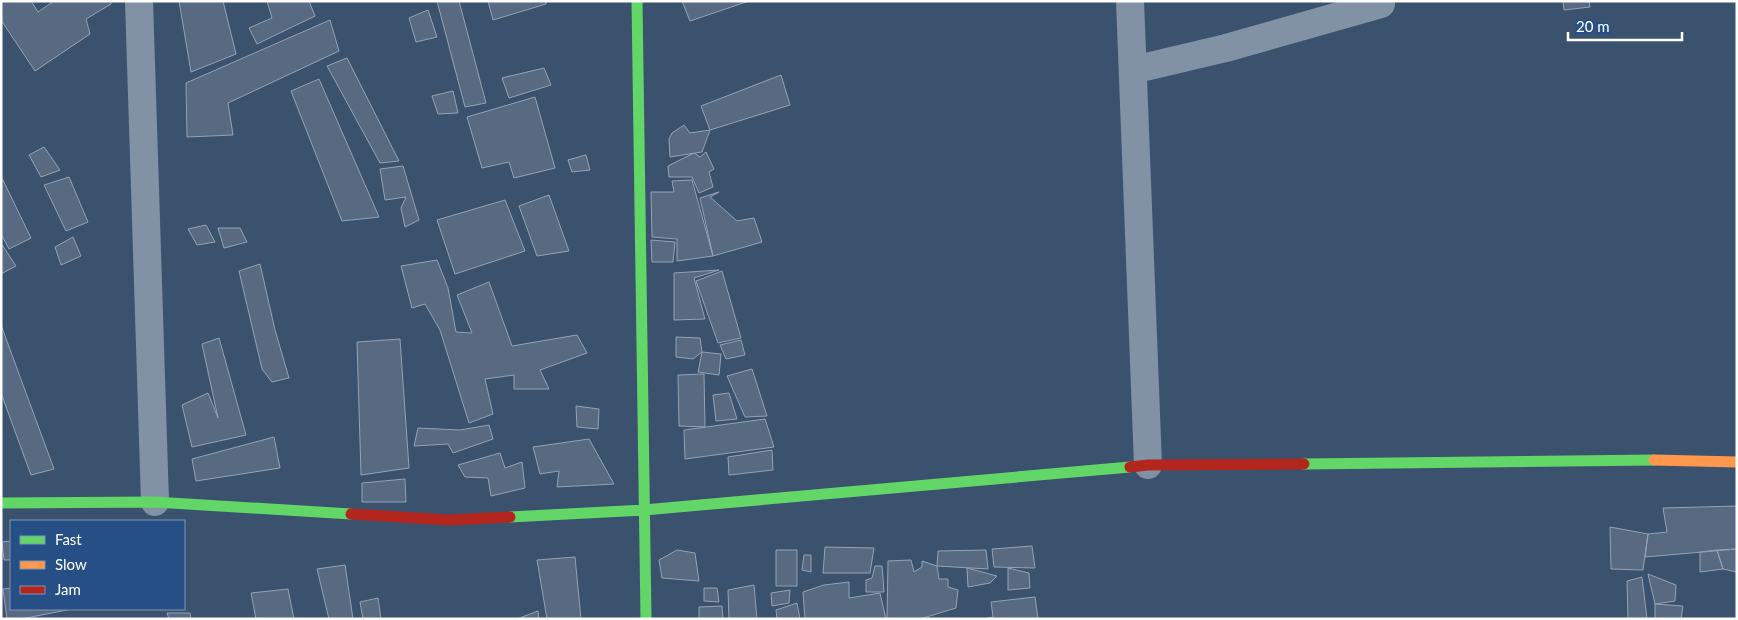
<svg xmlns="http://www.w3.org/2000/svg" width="1738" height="620" viewBox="0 0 1738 620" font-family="Lato,sans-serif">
<rect width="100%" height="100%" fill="#3b526f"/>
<!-- building -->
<path fill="#586a81" stroke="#95a2b3" d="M1 1H31L38 12 54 1H111V4L86 19 90 34 35 71 1 20Z
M179 1H223L236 54 191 72Z
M267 1H309L315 16 257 44 249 28 272 18Z
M437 1H459L486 103 465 107Z
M488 1H546V4L493 20Z
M682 1H749L690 21Z
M1563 1H1589L1590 7 1564 10Z
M428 10 437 37 416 42 409 18Z
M330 20 339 51 228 103 233 135 187 137 186 83Z
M347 58 399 161 380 163 327 66Z
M544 68 551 85 509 98 502 78Z
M781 75 790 105 710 130 701 106Z
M319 79 379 217 342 221 291 91Z
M453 91 458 113 438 114 432 96Z
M535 97 555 168 514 178 509 162 482 168 467 117Z
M684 125 690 133 710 130 702 152 670 157 669 139 672 133Z
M44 147 60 170 41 177 29 155Z
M706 152 714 169 709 172 713 187 699 193 692 177H669L668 166 694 153 700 157Z
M586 155 590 170 572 172 568 160Z
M403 166 419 220 405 227 401 208 406 197 385 200 380 169Z
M1 176 31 238 9 249 1 234Z
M69 177 88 222 66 231 44 185Z
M692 180 713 256 677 261V239L652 237 651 192H674L672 181Z
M719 192 710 197 737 221 754 218 762 242 713 256 700 198Z
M549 195 569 251 537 256 519 206Z
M505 200 525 251 455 274 437 220Z
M206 225 215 242 197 245 188 229Z
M218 228H240L247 242 224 248Z
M73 237 81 256 61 265 55 247Z
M651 240 675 242 673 262H652Z
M1 243 16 266 1 274Z
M437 260 448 288 456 332 472 333 457 295 489 282 512 346 577 335 587 353 540 370 549 389H514V375L485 379 493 414 469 423 440 330 425 304 412 308 401 266Z
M260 264 275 330 289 378 272 382 262 369 239 271Z
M719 270 694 278 705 319 674 320V273Z
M722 271 741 338 718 343 696 281Z
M1 325 54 469 31 475 1 393Z
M676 337 700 338 702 352 693 359 676 357Z
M219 338 246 435 192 447 182 405 208 393 218 418 202 344Z
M400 339 409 468 361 475 357 342Z
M741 340 745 355 726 359 720 345Z
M702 352 721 354 719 375 698 372Z
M752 369 767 416 745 417 727 376Z
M704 374 705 427 679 426 678 375Z
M729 393 737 419 716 421 713 395Z
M576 406 599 409 598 429 577 427Z
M765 419 774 447 685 459 684 430Z
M489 425 493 439 453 453 448 444 414 446 418 428 460 430Z
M274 437 280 468 196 481 192 459Z
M589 439 614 484 557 487 559 471 540 474 533 447Z
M772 450 773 470 729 475 728 457Z
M500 453 505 468 522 462 525 488 491 496 488 478 465 477 458 465Z
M405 479 406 502H362V483Z
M1737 506V549L1645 557 1648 534 1667 532 1663 508Z
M1610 527 1648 534 1643 570 1611 569Z
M11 541V560H4L2 542Z
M1032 546 1035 568 994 567 992 549Z
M825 547 874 548 870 573H823Z
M1737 549V572L1723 569 1717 550Z
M677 550 695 553 699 581 662 578 659 560Z
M776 550H797V586H776Z
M986 550 988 569 937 566 938 551Z
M1717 550 1723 569 1700 572V552Z
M804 555H811V572L802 570Z
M575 557 581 619H547L537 560Z
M911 560 914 572 922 567V561L937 566 939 579H948V587L958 590 956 608 920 619H887L888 561Z
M345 565 353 619H329L317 569Z
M875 566H882L884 592H866V580L872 578Z
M967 568 997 576 990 583 968 587Z
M1008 568 1029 573 1030 588 1008 590Z
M1648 574 1676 585 1675 601 1655 604Z
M1642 577 1647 619H1628L1627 581Z
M849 582V598L880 593 886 619H805L803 592 824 585Z
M754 585 757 619H729L728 590Z
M11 588V609H72L21 619H7L3 589Z
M704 588H717L719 602 704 601Z
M288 589 294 619H256L251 593Z
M790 590 789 603 772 606 771 593Z
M1035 597 1038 619H1040H983L993 617 991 602Z
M378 598 381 619H363L360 602Z
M797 603 800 619H777L776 610Z
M1655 604 1683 606 1681 619H1655Z
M722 606 723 619H699V607Z
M538 611 539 619H517Z
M167 613H190L191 619H169Z"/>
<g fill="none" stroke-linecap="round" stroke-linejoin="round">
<!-- street -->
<path stroke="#8292a5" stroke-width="28" d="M139 1 155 502
M1130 1 1148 465
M1133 70 1226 48 1381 4"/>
<!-- fast -->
<path stroke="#63d668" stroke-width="11" d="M637 1 646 619
M1304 464 1654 460
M1 503 155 502 351 514
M510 517 644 510 1130 467"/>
<!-- slow -->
<path stroke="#ff974d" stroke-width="11" d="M1654 460 1737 462"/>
<!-- jam -->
<path stroke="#b3261e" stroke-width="11" d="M1130 467 1148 465 1304 464
M351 514 449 520 510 517"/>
</g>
<!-- border -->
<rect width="1738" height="620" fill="none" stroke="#ffffff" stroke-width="5"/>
<!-- legend -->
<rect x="10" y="520" width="175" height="90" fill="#254f85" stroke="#7c95b6"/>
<rect x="20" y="536" width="25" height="8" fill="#63d668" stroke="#7c95b6"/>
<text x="55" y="545" font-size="15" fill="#ffffff">Fast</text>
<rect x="20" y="561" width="25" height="8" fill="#ff974d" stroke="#7c95b6"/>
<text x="55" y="570" font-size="15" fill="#ffffff">Slow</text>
<rect x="20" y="586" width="25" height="8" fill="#b3261e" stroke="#7c95b6"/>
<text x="55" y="595" font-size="15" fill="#ffffff">Jam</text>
<!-- scale -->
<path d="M1568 32v8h114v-8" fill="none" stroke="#ffffff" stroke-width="2.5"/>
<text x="1576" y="32" font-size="15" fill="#ffffff" stroke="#254f85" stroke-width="4" paint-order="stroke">20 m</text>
</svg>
